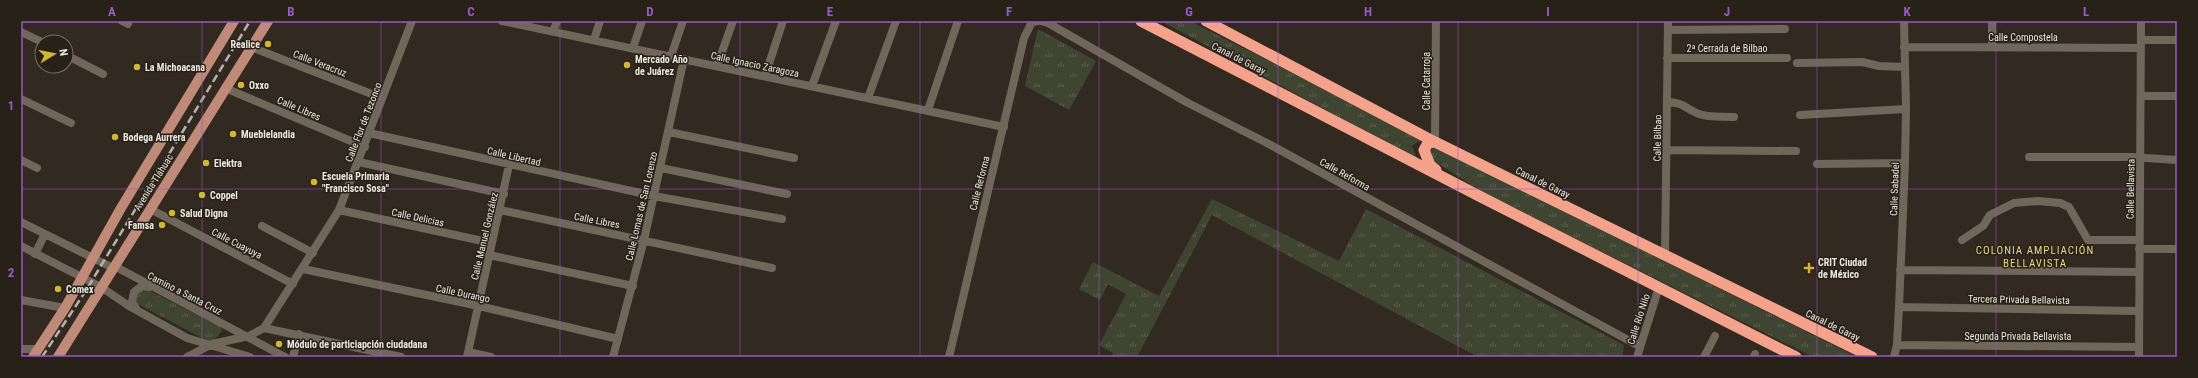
<svg xmlns="http://www.w3.org/2000/svg" width="2198" height="378" viewBox="0 0 2198 378" font-family="'Roboto Condensed',sans-serif">
<defs>
<pattern id="grass-tufts" width="24" height="20" patternUnits="userSpaceOnUse"><rect width="24" height="20" fill="#404532"/><path d="M3 7l-1-3M5 7V3M7 7l1-3M15 17l-1-3M17 17v-4M19 17l1-3" fill="none" stroke="#5c604f"/></pattern>
</defs>
<rect width="100%" height="100%" fill="#322a20"/>
<!-- grass -->
<path fill="url(#grass-tufts)" d="M1161 21H1190L1427 141 1418 142 1412 146 1417 159Z
M1038 29 1096 61 1069 110 1025 86Z
M1434 147 1444 151 1857 357H1813L1486 194 1428 157 1429 151Z
M1212 199 1339 261 1366 209 1624 345 1622 357H1478L1212 215 1137 357H1111L1113 353 1099 345 1126 294 1108 284 1100 300 1079 289 1093 262 1159 296Z
M144 288 221 327 222 331 214 340 208 341 136 303 134 296Z"/>
<g fill="none" stroke-linecap="round" stroke-linejoin="round">
<!-- minor -->
<path stroke="#70675b" stroke-width="8" d="M122 21 128 24
M502 21 1004 127
M1041 21 1048 23 1188 103 1267 143 1639 346
M1668 30 1785 29
M21 32 42 42
M553 32 557 21
M594 40 600 21
M2141 40H2177
M1992 46V21
M251 47 382 98
M1904 47 2141 48
M633 48 642 21
M66 55 103 74
M671 56 683 21
M1667 58H1787
M1797 63 1862 62 1879 66 1905 67
M717 66 733 21
M765 76 783 21
M812 86 836 21
M225 88 365 147
M2141 96H2177
M868 98 896 21
M21 99 71 123
M1667 102C1686 103 1683 108 1699 114 1710 118 1723 116 1734 117
M928 110 958 21
M1800 115 1906 109
M669 132 794 158
M369 133 654 196 782 219
M1435 142 1436 21
M1667 150 1796 151
M2029 157H2131L2177 160
M21 160 37 168
M359 162 504 194
M1817 164 1905 163
M661 168 787 194
M150 209 293 284
M339 210 492 243
M500 210 772 268
M21 222 113 268H118L285 357
M262 226 313 253
M1962 240 1983 226 1990 215 2014 203 2038 201 2060 203 2069 207 2088 240H2138
M21 246 101 287 129 306 187 338 250 357
M2139 249H2177
M35 254 45 234
M489 255 633 286
M1665 256 1668 21
M303 269 479 306 618 339
M1900 270 2139 272
M21 300 65 308
M1899 307 2139 311
M137 310 132 302 134 292 142 286 150 287
M264 328 339 210 412 21
M1897 345 2139 347
M21 349H38
M468 352 491 357
M187 357 212 344 249 336 264 328 401 357
M293 357 299 334
M467 357 509 165
M613 357 644 240 684 59
M949 357 1024 38 1032 22 1038 21
M1637 357 1659 287
M1704 357 1715 336
M1754 357 1755 354
M1894 357 1897 345 1899 307 1905 163 1906 109 1904 21
M2139 357 2141 21"/>
<!-- major -->
<path stroke="#bf8a78" stroke-width="10" d="M33 357 65 308 121 208 234 21
M58 357 268 21"/>
<!-- highway -->
<path stroke="#f4a28c" stroke-width="11" d="M1141 21 1483 198 1796 357
M1206 21 1435 142 1872 357
M1435 142 1428 143 1424 150 1430 165 1436 170"/>
<!-- rail -->
<path stroke="#b7b1a9" stroke-width="2.5" stroke-dasharray="8 4" stroke-linecap="butt" d="M42 357 85 292 250 21"/>
</g>
<!-- grid -->
<path fill="none" stroke="#975ac7" stroke-width="1" stroke-opacity="0.55" d="M202 21V357M381 21V357M560 21V357M740 21V357M920 21V357M1099 21V357M1278 21V357M1458 21V357M1638 21V357M1817 21V357M1996 21V357M21 189H2177"/>
<!-- markers -->
<g fill="#d1b736" stroke="#282117" stroke-width="1.5">
<circle cx="268" cy="44" r="4"/>
<circle cx="627" cy="65" r="4"/>
<circle cx="137" cy="67" r="4"/>
<circle cx="241" cy="85" r="4"/>
<circle cx="233" cy="134" r="4"/>
<circle cx="115" cy="137" r="4"/>
<circle cx="206" cy="163" r="4"/>
<circle cx="314" cy="182" r="4"/>
<circle cx="202" cy="195" r="4"/>
<circle cx="172" cy="213" r="4"/>
<circle cx="162" cy="225" r="4"/>
<path d="M1807 262h4v4h4v4h-4v4h-4v-4h-4v-4h4z"/>
<circle cx="58" cy="289" r="4"/>
<circle cx="279" cy="344" r="4"/>
</g>
<g text-anchor="middle" stroke-width="3" stroke-linejoin="round" paint-order="stroke">
<!-- street labels -->
<g font-size="10" fill="#ebe6df" stroke="#282117">
<text x="2023" y="41">Calle Compostela</text>
<text x="1727" y="52">2ª Cerrada de Bilbao</text>
<text transform="translate(1239 58) rotate(27)" y="4">Canal de Garay</text>
<text transform="translate(320 63) rotate(21)" y="4">Calle Veracruz</text>
<text transform="translate(755 64) rotate(12)" y="4">Calle Ignacio Zaragoza</text>
<text transform="translate(1426 81) rotate(-90)" y="4">Calle Catarroja</text>
<text transform="translate(299 108) rotate(23)" y="4">Calle Libres</text>
<text transform="translate(363 122) rotate(-69)" y="4">Calle Flor de Tezonco</text>
<text transform="translate(1657 138) rotate(-89)" y="4">Calle Bilbao</text>
<text transform="translate(514 156) rotate(13)" y="4">Calle Libertad</text>
<text transform="translate(1345 174) rotate(29)" y="4">Calle Reforma</text>
<text transform="translate(153 182) rotate(-58)" y="4">Avenida Tláhuac</text>
<text transform="translate(1543 182) rotate(26)" y="4">Canal de Garay</text>
<text transform="translate(979 183) rotate(-76)" y="4">Calle Reforma</text>
<text transform="translate(1894 189) rotate(-88)" y="4">Calle Sabadel</text>
<text transform="translate(2130 189) rotate(-89)" y="4">Calle Bellavista</text>
<text transform="translate(641 206) rotate(-77)" y="4">Calle Lomas de San Lorenzo</text>
<text transform="translate(418 217) rotate(12)" y="4">Calle Delicias</text>
<text transform="translate(597 220) rotate(11)" y="4">Calle Libres</text>
<text transform="translate(484 236) rotate(-77)" y="4">Calle Manuel González</text>
<text transform="translate(237 243) rotate(27)" y="4">Calle Cuayuya</text>
<text transform="translate(185 293) rotate(27)" y="4">Camino a Santa Cruz</text>
<text transform="translate(463 293) rotate(12)" y="4">Calle Durango</text>
<text transform="translate(2019 299) rotate(1)" y="4">Tercera Privada Bellavista</text>
<text transform="translate(1638 319) rotate(-72)" y="4">Calle Río Nilo</text>
<text transform="translate(1833 325) rotate(26)" y="4">Canal de Garay</text>
<text x="2018" y="340">Segunda Privada Bellavista</text>
</g>
<!-- poi labels -->
<g font-size="10" font-weight="bold" fill="#ebe6df" stroke="#282117" text-anchor="start">
<text x="260" y="48" text-anchor="end">Realice</text>
<text x="635" y="63">Mercado Año<tspan x="635" dy="12">de Juárez</tspan></text>
<text x="145" y="71">La Michoacana</text>
<text x="249" y="89">Oxxo</text>
<text x="241" y="138">Mueblelandia</text>
<text x="123" y="141">Bodega Aurrera</text>
<text x="214" y="167">Elektra</text>
<text x="322" y="180">Escuela Primaria<tspan x="322" dy="12">"Francisco Sosa"</tspan></text>
<text x="210" y="199">Coppel</text>
<text x="180" y="217">Salud Digna</text>
<text x="154" y="229" text-anchor="end">Famsa</text>
<text x="1818" y="266">CRIT Ciudad<tspan x="1818" dy="12">de México</tspan></text>
<text x="66" y="293">Comex</text>
<text x="287" y="348">Módulo de particiapción ciudadana</text>
</g>
<!-- neighbourhood labels -->
<g font-size="11" letter-spacing="1" fill="#e8d789" stroke="#282117">
<text x="2035" y="254">COLONIA AMPLIACIÓN<tspan x="2035" dy="13">BELLAVISTA</tspan></text>
</g>
</g>
<!-- border -->
<rect width="2198" height="378" fill="none" stroke="#282117" stroke-width="44"/>
<!-- north arrow -->
<g transform="translate(54 54) rotate(80)"><circle r="19" fill="#282117" stroke="#767067"/>
<path d="M0-3L7 15L0 10L-7 15Z" fill="#d1b736"/>
<text y="-6" font-size="11" font-weight="bold" text-anchor="middle" fill="#ebe6df">N</text>
</g>
<rect x="22" y="22" width="2154" height="334" fill="none" stroke="#975ac7" stroke-width="1.5"/>
<g font-size="13" text-anchor="middle" font-weight="bold" fill="#975ac7">
<text x="112" y="16">A</text>
<text x="291" y="16">B</text>
<text x="471" y="16">C</text>
<text x="650" y="16">D</text>
<text x="830" y="16">E</text>
<text x="1009" y="16">F</text>
<text x="1189" y="16">G</text>
<text x="1368" y="16">H</text>
<text x="1548" y="16">I</text>
<text x="1727" y="16">J</text>
<text x="1907" y="16">K</text>
<text x="2086" y="16">L</text>
<text x="11" y="110">1</text>
<text x="11" y="277">2</text>
</g>
</svg>
